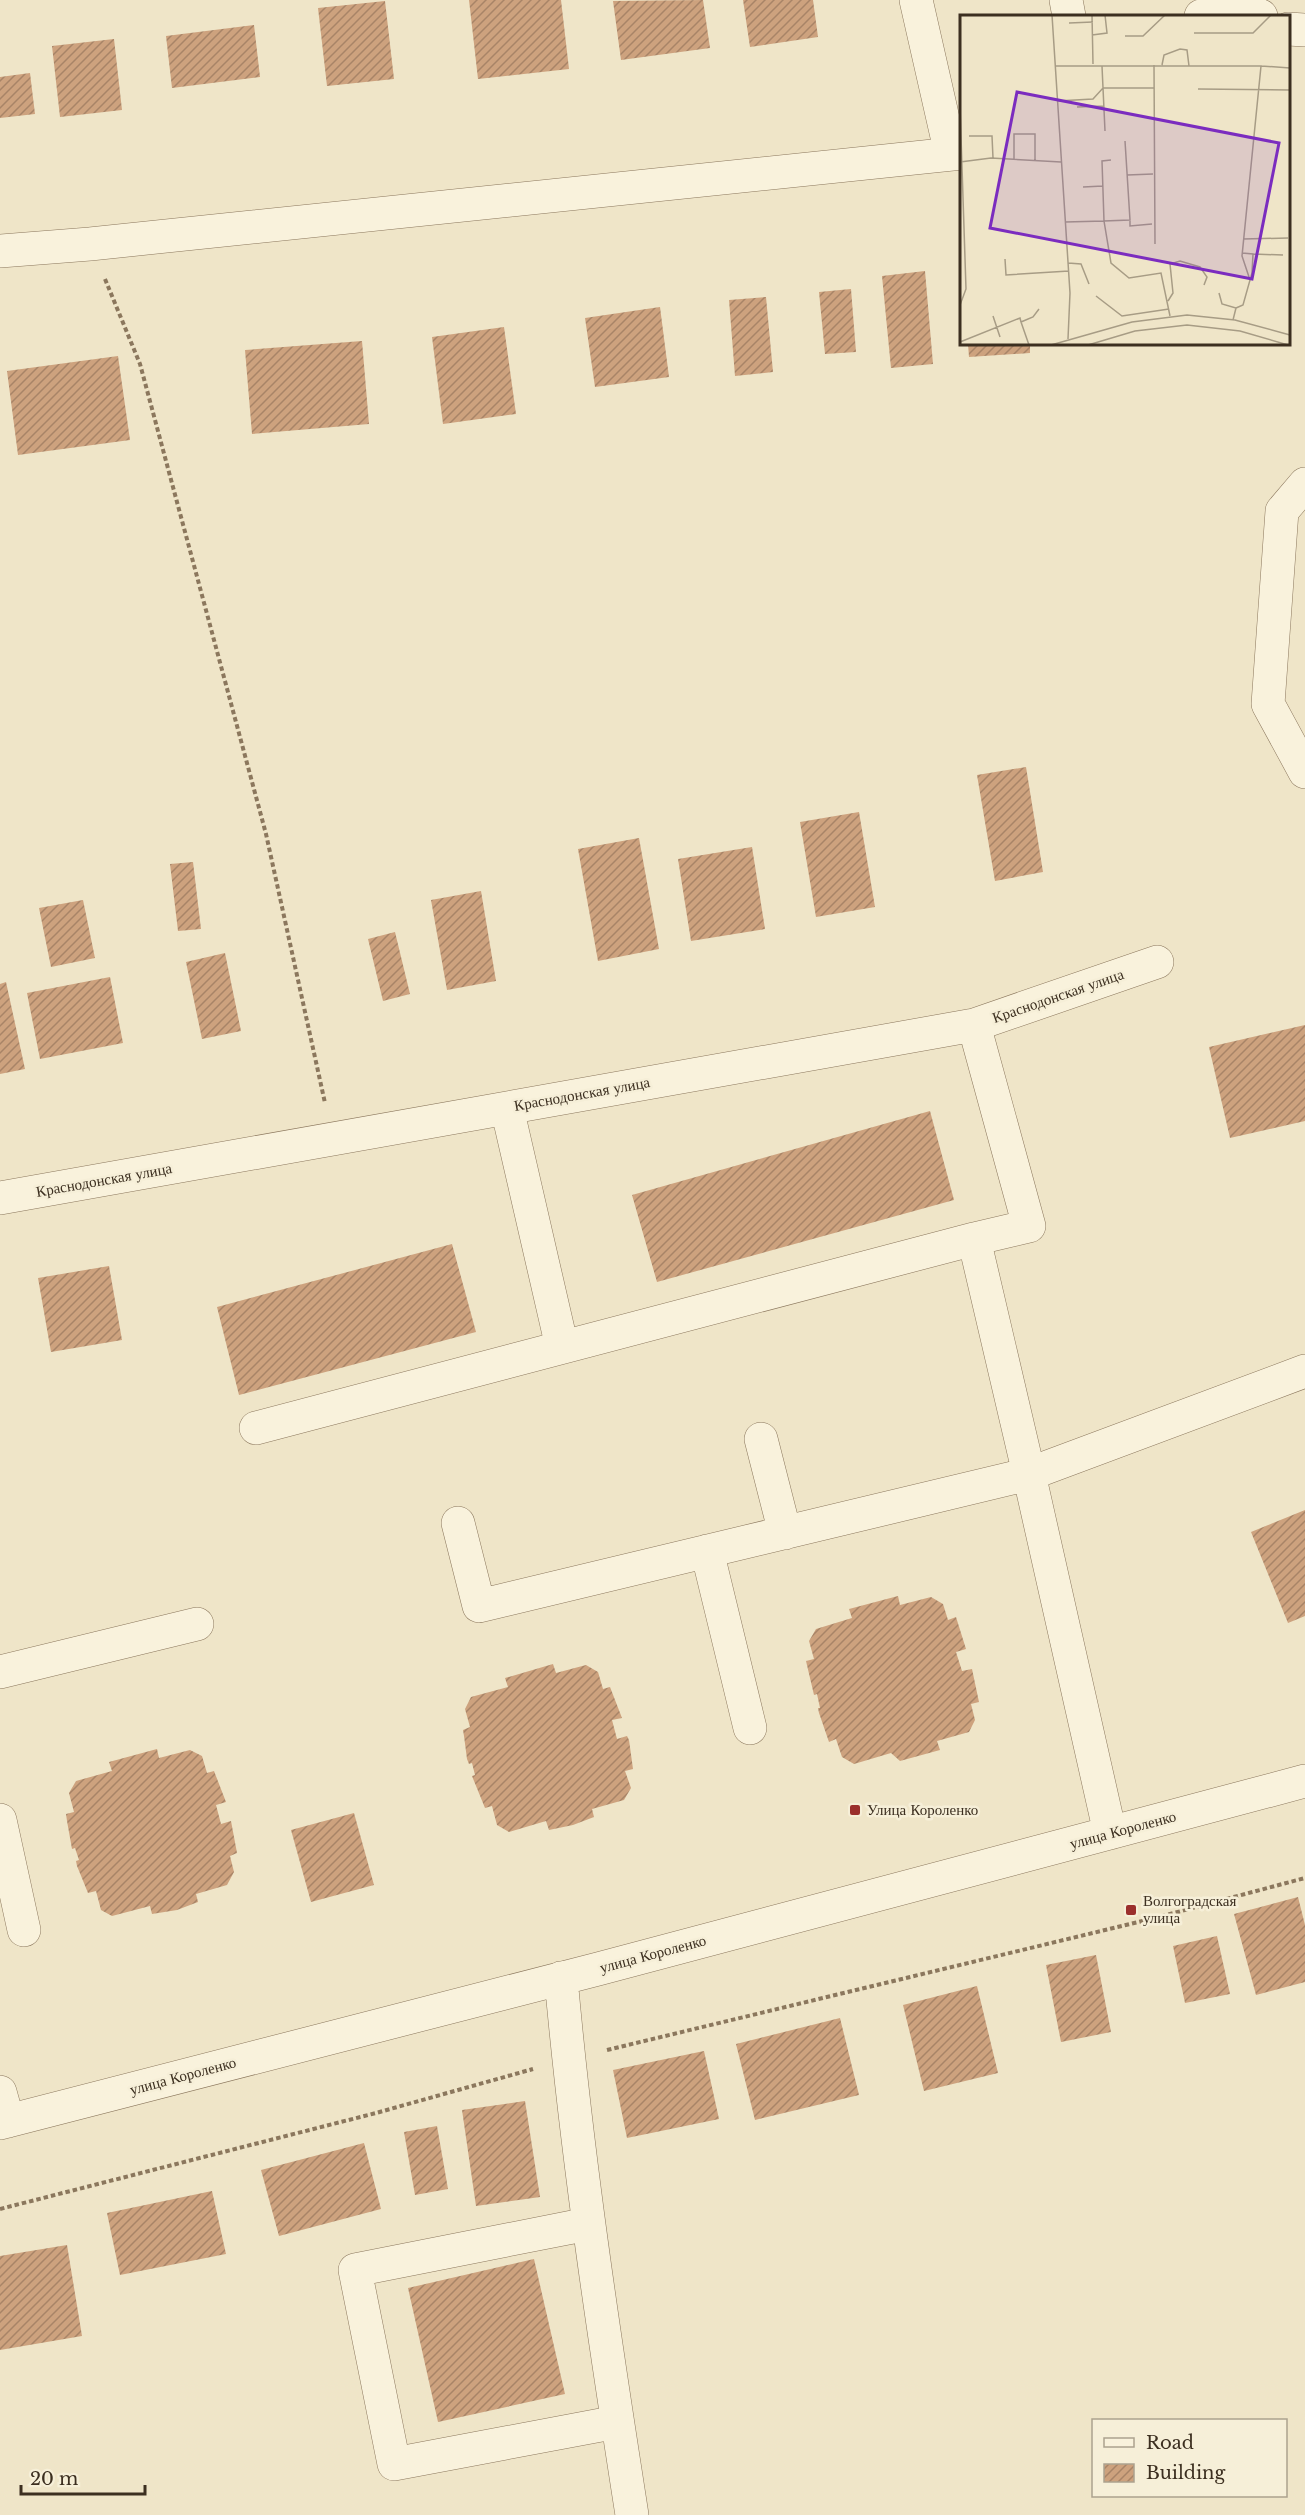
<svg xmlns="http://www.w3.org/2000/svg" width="1305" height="2515" viewBox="0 0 1305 2515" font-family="'Libre Baskerville',serif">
<defs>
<pattern id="building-hatch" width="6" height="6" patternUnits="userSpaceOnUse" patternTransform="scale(1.5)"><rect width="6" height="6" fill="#cda27e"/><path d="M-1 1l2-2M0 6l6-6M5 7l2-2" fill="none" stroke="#a88467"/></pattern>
</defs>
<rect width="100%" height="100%" fill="#efe5c8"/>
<!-- building -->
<path fill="url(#building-hatch)" d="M469 0H561L569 69 478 79Z
M703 0 710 48 621 60 613 1Z
M743 0H813L818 37 750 47Z
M385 1 394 79 327 86 318 8Z
M254 25 260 77 172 88 166 36Z
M114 39 122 110 60 117 52 46Z
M30 73 35 114 0 118V77Z
M925 271 933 364 891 368 882 276Z
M851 289 856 352 825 354 819 292Z
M766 297 773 372 735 376 729 300Z
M660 307 669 377 595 387 585 318Z
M504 327 516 414 443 424 432 337Z
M362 341 369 424 252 434 245 350Z
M968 344H1030V353L969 357Z
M118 356 130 440 18 455 7 371Z
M1026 767 1043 872 995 881 977 775Z
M859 812 875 907 816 917 800 822Z
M639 838 659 949 598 961 578 849Z
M752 847 765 929 691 941 678 859Z
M193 862 201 929 178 931 170 864Z
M481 891 496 981 447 990 431 900Z
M83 900 95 958 51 967 39 908Z
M395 932 410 994 383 1001 368 939Z
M225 953 241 1031 202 1039 186 962Z
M110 977 123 1043 40 1059 27 993Z
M6 982 25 1069 0 1074V984Z
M1305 1025V1121L1230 1138 1209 1047Z
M930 1111 954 1200 657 1282 632 1195Z
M452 1244 476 1332 239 1395 217 1307Z
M109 1266 122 1340 51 1352 38 1278Z
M1305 1510V1616L1288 1623 1251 1532Z
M898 1596 900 1605 931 1597 943 1604 948 1620 956 1617 966 1649 956 1652 962 1671 972 1669 979 1702 971 1704 975 1720 969 1732 937 1741 940 1750 900 1761 891 1753 854 1764 842 1757 836 1739 829 1742 819 1713 818 1708H820L817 1694 814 1695 806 1661 814 1659 809 1641 816 1629 852 1618 849 1609Z
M553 1664 556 1673 586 1665 598 1672 603 1689 610 1687 622 1718 612 1720 617 1739 627 1736 629 1740 633 1769 625 1771 631 1788 624 1800 592 1809 594 1817 573 1825 549 1830 546 1821 509 1832 497 1825 492 1806 485 1808 474 1781 472 1776 475 1775 472 1763 469 1764 467 1759 464 1736 463 1730 470 1727 465 1709 471 1697 508 1687 505 1678Z
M157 1749 159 1758 190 1750 202 1756 207 1773 214 1771 226 1802 216 1805 221 1824 231 1821 237 1853 230 1856 234 1872 227 1885 196 1894 198 1902 177 1910 152 1914 150 1906 112 1916 101 1910 96 1891 88 1893 77 1866 76 1861 79 1860 75 1848 72 1849 67 1821 66 1814 74 1812 69 1793 76 1781 112 1771 109 1762Z
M354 1813 374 1885 311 1902 291 1830Z
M1298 1897 1305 1925V1982L1256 1995 1234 1914Z
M1217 1936 1230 1994 1185 2003 1173 1946Z
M1096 1955 1111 2032 1061 2042 1046 1965Z
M977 1986 998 2073 924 2091 903 2005Z
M840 2018 859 2095 755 2120 736 2044Z
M704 2051 719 2119 627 2138 613 2070Z
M525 2101 540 2197 476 2206 462 2110Z
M437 2126 448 2189 415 2195 404 2132Z
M364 2143 381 2209 279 2236 261 2170Z
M212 2191 226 2254 120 2275 107 2213Z
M67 2245 82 2336 0 2350V2256Z
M534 2259 565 2394 438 2422 408 2288Z"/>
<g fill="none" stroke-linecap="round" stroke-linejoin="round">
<!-- minor casing -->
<g stroke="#8b775d" stroke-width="34">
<path id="minor" d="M916 0 951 154
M1066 0 1069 16
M1201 16 1250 11 1261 16
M1288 29 1305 30
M0 251 90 244 962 153
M1305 484 1282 511 1268 704 1305 772
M507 1108 562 1347
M0 1198 974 1025 1157 962
M974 1239 1029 1226 974 1025
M256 1428 974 1239 1029 1474 1305 1371
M761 1439 785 1533
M458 1523 479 1606 1029 1474 1110 1833
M707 1551 750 1728
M0 1672 197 1624
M0 1820 24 1930
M561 1978C577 2158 604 2336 632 2515
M0 2092 8 2121
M0 2123 598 1969 1305 1781
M588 2224 355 2270 394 2464 617 2422"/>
</g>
<!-- path -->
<path stroke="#8b775d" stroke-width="4" stroke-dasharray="4.5 3" stroke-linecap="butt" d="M105 279 140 364 266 834 325 1103
M607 2050 1155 1918 1305 1878
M0 2209 376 2113 533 2069"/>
<!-- minor -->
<use href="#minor" stroke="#f9f2dc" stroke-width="33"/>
</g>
<!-- markers -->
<g fill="#9b2f2c" stroke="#f6efd8" stroke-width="2">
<rect x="849" y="1804" width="12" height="12" rx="3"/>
<rect x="1125" y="1904" width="12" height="12" rx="3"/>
</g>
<g text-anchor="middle" stroke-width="5" stroke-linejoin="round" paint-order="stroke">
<!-- street labels -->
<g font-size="15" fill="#3c2f20" stroke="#f6efd8">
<text transform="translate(1058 996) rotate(-19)" y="5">Краснодонская улица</text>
<text transform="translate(582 1094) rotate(-10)" y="5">Краснодонская улица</text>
<text transform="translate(104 1180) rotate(-10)" y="5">Краснодонская улица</text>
<text transform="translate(1123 1830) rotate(-15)" y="5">улица Короленко</text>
<text transform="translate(653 1954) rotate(-15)" y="5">улица Короленко</text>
<text transform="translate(183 2076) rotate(-15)" y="5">улица Короленко</text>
</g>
<!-- poi labels -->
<g font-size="15" fill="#3c2f20" stroke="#f6efd8" text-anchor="start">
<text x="867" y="1815">Улица Короленко</text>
<text x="1143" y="1906">Волгоградская<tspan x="1143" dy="17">улица</tspan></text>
</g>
</g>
<!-- overview -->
<g transform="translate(960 15)">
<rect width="330" height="330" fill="#efe5c8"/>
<path fill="none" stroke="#a79c85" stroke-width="1.5" d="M92 0 110 278 108 324M132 0 133 49M109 8 133 7M234 18H293L311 0M132 20 147 18 145 0M165 21H183L205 0M194 50 195 229M202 50 204 40 220 34 227 35 229 51M95 51H301L282 241 289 262M142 51 143 73H194M301 51 330 53M238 74 330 75M97 86 133 84 143 73 145 116M0 91 6 274 0 290M117 92 144 91M9 121H32L33 143M165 126 170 205 144 206 151 248 169 263 201 258 210 301M54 144V119H75V145M0 147 31 143 101 147M167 160 193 159M123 172 143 171M170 205V211L192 209M105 207 144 206 142 146 151 145M283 224 328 223M293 239 323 240M45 244 46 260 109 256M108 248 121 249 129 269M259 278 262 289 276 293 273 305M136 281 162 301 209 294M208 286 213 278 210 249 220 246 240 252 247 262 244 270M276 293 283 290 292 258 293 239 282 238M33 301 40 322M0 327 60 303 61 307M69 330 61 307 73 302 79 294M91 330 172 307 227 300 275 305 330 320M128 330 175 316 227 310 280 316 328 330"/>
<path fill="#7b2cbf" fill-opacity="0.15" stroke="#7b2cbf" stroke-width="3" d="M57 77 319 128 292 264 30 213Z"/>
<rect width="330" height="330" fill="none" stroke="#3c2f20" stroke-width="3"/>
</g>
<!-- legend -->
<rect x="1092" y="2419" width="195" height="78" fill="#f6efd8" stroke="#aca28e" stroke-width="1.5"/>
<rect x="1104" y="2438" width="30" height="9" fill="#f9f2dc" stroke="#aca28e" stroke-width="1.5"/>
<text x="1146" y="2449" font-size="18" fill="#3c2f20">Road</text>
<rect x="1104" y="2464" width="30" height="18" fill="url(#building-hatch)" stroke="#aca28e" stroke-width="1.5"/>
<text x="1146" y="2479" font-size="18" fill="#3c2f20">Building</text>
<!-- scale -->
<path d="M21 2485v9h124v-9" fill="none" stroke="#3c2f20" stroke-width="3"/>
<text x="30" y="2485" font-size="18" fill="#3c2f20" stroke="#f6efd8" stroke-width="4.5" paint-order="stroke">20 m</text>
</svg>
